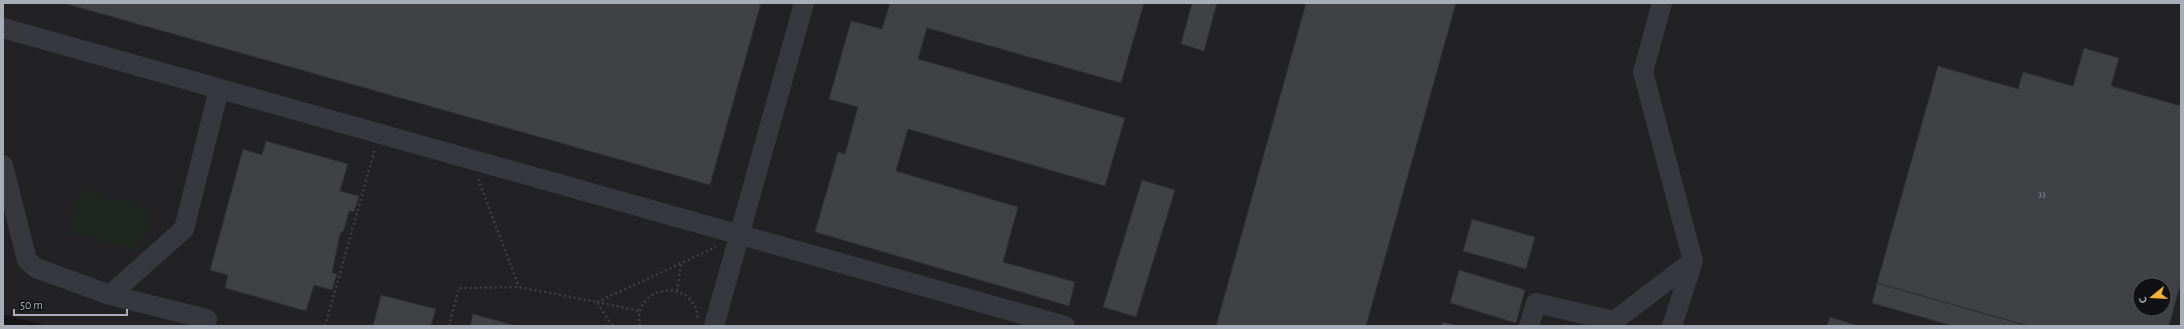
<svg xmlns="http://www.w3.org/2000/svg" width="2184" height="329" viewBox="0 0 2184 329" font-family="'Alegreya Sans',sans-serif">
<rect width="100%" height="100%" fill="#161618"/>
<!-- built -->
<path fill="#222225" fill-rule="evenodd" d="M3 3H2181V326H47L3 314ZM2140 285H2164V309H2140Z"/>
<!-- green -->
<path fill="#1e261f" d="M81 188 152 209 139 252 69 232Z"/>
<!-- building -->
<path fill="#404145" stroke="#303034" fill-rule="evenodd" d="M63 3H761L710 185Z
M890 3H1144L1121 83 927 28 918 59 1125 118 1105 186 908 129 896 171 1018 207 1003 262 1075 282 1069 306 815 232 838 152 845 154 858 107 829 99 851 21 882 29Z
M1192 3H1217L1204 51 1181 44Z
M1306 3H1456L1366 326H1216Z
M2084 48 2119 58 2111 86 2181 106V282L2169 326H2028L1877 283 1938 66 2018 89 2023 72 2073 86ZM2140 285H2164V309H2140Z
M266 141 348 164 340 191 359 196 354 212 349 211 344 230 340 234 332 273 337 274 332 290 314 285 306 311 225 288 228 275 210 270 243 149 262 155Z
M1142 180 1175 190 1136 317 1103 307Z
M1472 219 1535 237 1526 269 1463 251Z
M1459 270 1525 290 1516 323 1450 303Z
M1877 283 2028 326H1953L1872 303Z
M381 295 436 309 431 326H373Z
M473 314 517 326H470Z
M1830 317 1859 326H1827Z
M1443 322 1458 326H1441Z"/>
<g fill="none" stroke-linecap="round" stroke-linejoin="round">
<!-- path -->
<path stroke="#3d3f44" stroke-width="2.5" stroke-dasharray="2 3" stroke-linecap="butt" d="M478 179 519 287
M677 291 681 263
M597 302 716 247
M597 302 640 311
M325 326 375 149
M449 326 459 288 519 287 597 302 612 326
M640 326C631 286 693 275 698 318"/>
<!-- minor -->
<path stroke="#37383d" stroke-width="20" d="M1662 3 1643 72 1693 261 1672 326
M3 28 1065 326
M3 165 27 260 36 268 110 295 207 319
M110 295 184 229 219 89
M714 326 804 3
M1529 326 1536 303 1614 321 1693 261"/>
</g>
<g text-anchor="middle" stroke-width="4" stroke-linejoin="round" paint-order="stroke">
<!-- number labels -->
<g font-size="9" fill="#8e929b">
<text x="2042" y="197">33</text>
</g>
</g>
<!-- border -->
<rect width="2184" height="329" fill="none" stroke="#a8adb8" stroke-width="8"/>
<!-- north arrow -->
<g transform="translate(2152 297) rotate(252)"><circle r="19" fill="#111113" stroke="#4d4f55"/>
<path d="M0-3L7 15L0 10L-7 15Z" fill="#f2b134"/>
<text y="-6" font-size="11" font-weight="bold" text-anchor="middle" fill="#a8adb8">С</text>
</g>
<!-- scale -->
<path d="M14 309v6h113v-6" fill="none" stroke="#a8adb8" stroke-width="2"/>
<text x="20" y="309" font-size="12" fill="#a8adb8" stroke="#111113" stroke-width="3" paint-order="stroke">50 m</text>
</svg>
